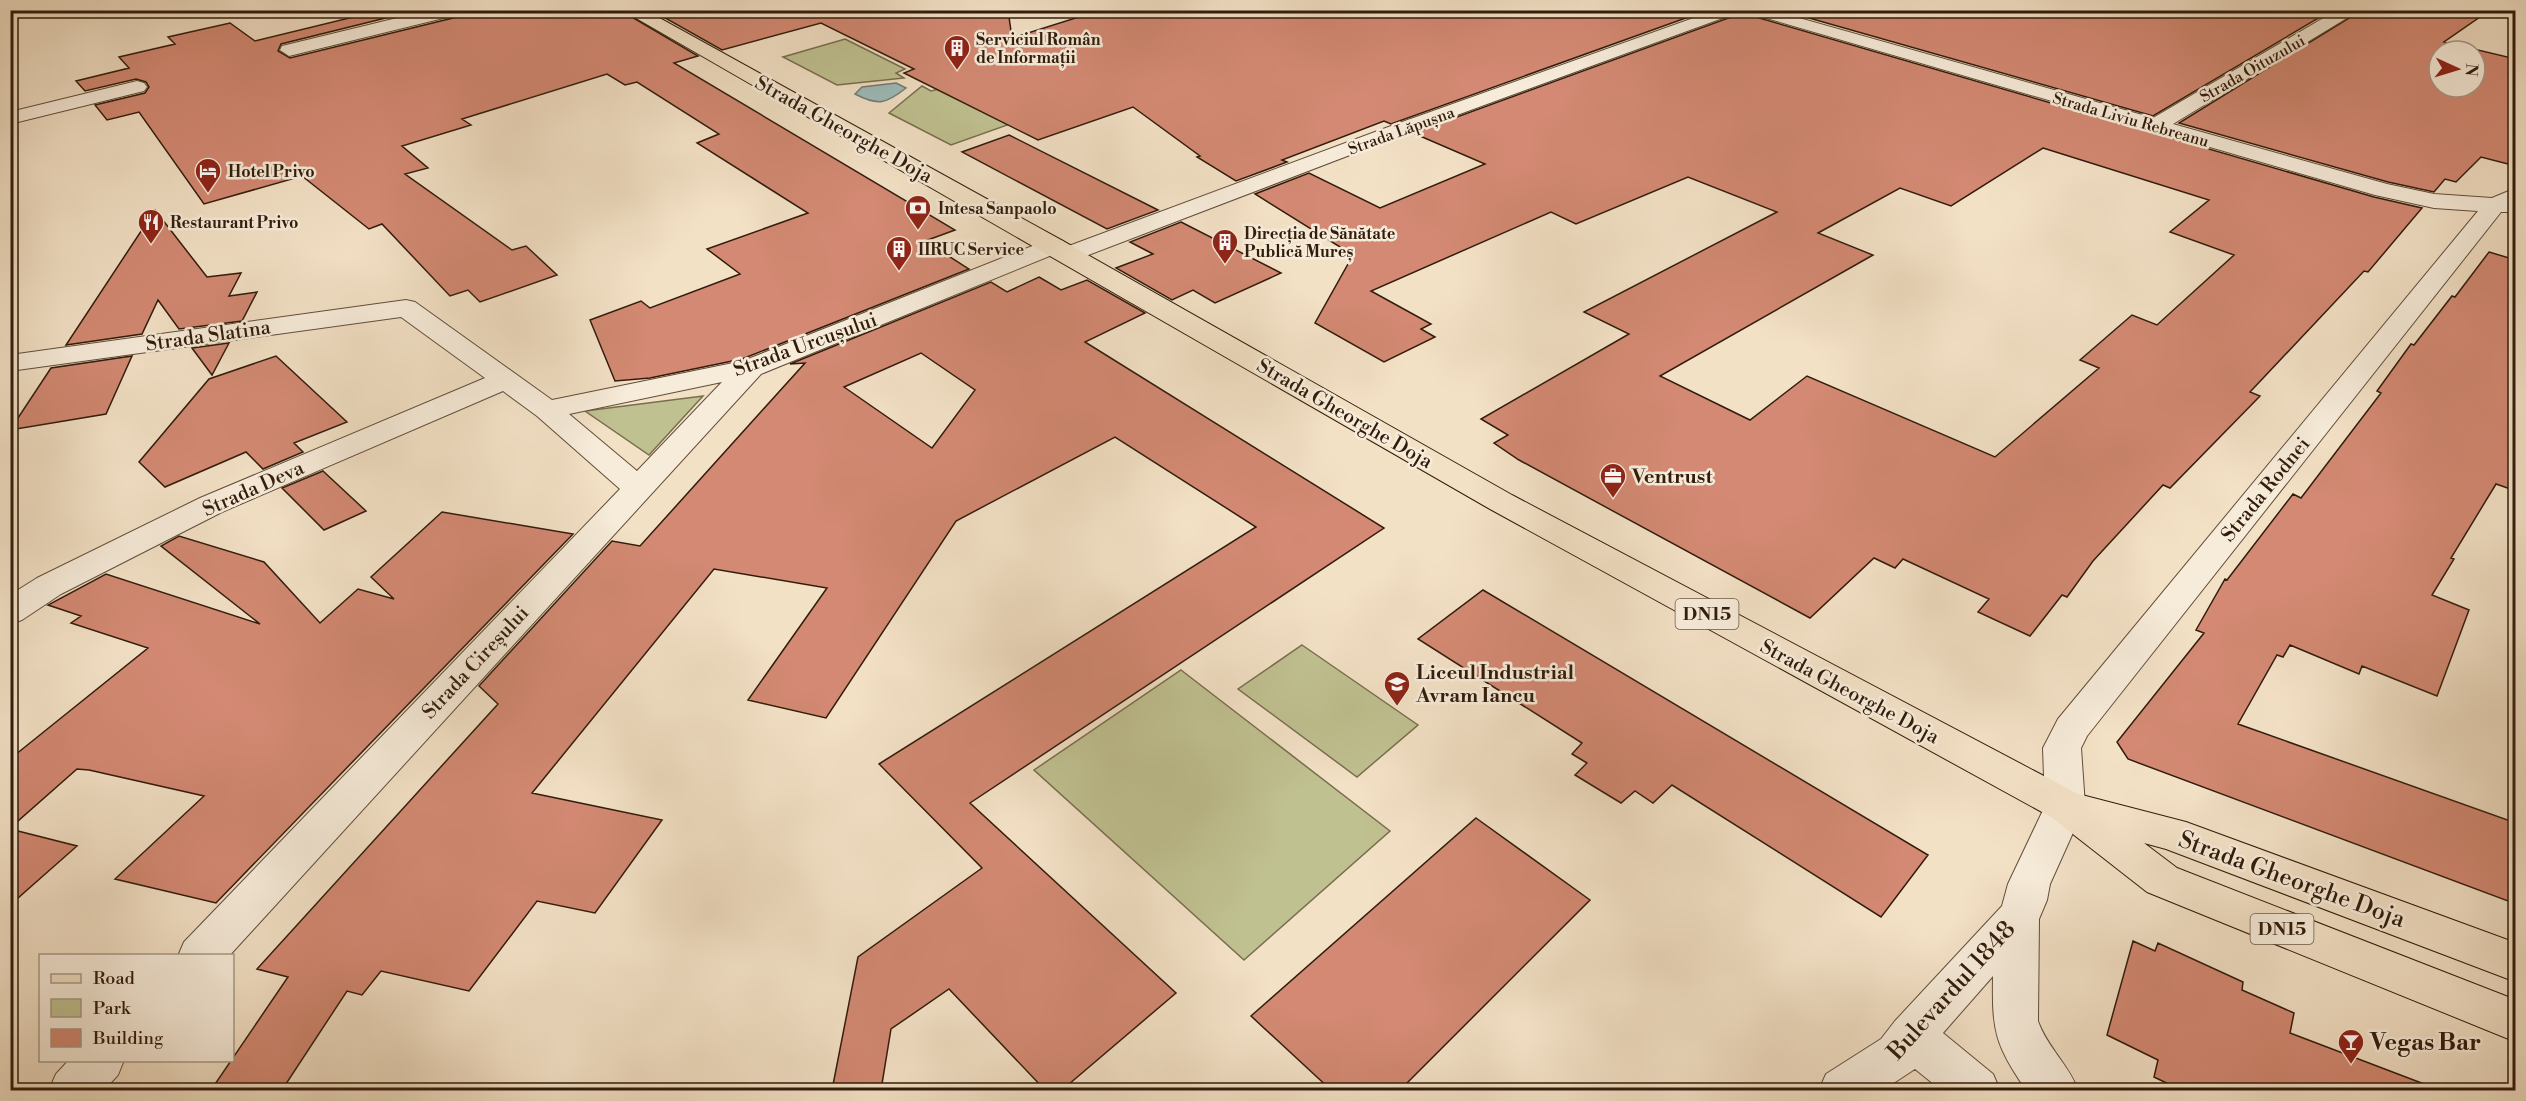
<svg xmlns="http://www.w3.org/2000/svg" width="2526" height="1101" viewBox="0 0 2526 1101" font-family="'Libre Bodoni',serif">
<rect width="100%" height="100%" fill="#f3e1c6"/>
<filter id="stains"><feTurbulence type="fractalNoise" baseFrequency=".00333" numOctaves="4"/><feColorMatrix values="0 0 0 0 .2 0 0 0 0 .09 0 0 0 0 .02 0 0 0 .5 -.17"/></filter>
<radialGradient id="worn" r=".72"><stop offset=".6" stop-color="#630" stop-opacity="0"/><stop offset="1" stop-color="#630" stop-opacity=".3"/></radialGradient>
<!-- green -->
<path fill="#c0c191" stroke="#786e4e" stroke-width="1.5" d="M845 39 905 69 896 73 904 78 837 85 783 57Z
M922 86 931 91 943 88 1013 123 951 145 889 113Z
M703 396 649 455 585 411Z
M1302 645 1418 725 1357 777 1238 689Z
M1181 670 1390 831 1244 960 1034 770Z"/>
<!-- water -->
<path fill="#9dbcbc" stroke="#727c75" stroke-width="1.5" d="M896 83 906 88C886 104 878 106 855 94L862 87Z"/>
<!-- building -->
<path fill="#d38973" stroke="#311c0b" stroke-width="1.5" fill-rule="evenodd" d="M382 10H418L281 44 278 51 290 58 461 16 465 10H620L698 56 674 63 955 230 925 241 969 269 742 359 650 378 615 381 590 320 641 301 650 308 740 274 707 249 808 213 697 143 719 134 637 82 625 85 607 74 462 119 471 125 402 146 428 168 405 174 512 250 526 246 557 275 480 302 468 290 450 296 382 224 369 229 302 176 204 204 139 112 107 120 95 105 145 93 149 87 146 82 136 79 85 91 76 81 129 68 119 57 175 44 168 37 230 23 255 41Z
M651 10H1008L1012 38 1101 10H1708L1391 124 1384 121 1282 160 1287 162 1236 181 1197 157 1200 156 1133 107 1038 140 904 73 914 69 821 23 722 50Z
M1781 10H2332L2153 116Z
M2362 10H2490L2444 42 2516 59V166L2481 157 2456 182 2445 179 2434 192 2388 182 2179 123ZM2439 51H2475V87H2439Z
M1742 13 2374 197 2422 208 2368 272 2364 271 2250 392 2260 396 2170 488 2163 485 2093 561 2067 597 2062 595 2030 636 1978 612 1989 599 1903 559 1895 568 1874 558 1810 618 1519 460 1494 443 1508 435 1481 419 1629 334 1584 312 1777 212 1688 177 1576 224 1551 212 1371 291 1431 324 1421 329 1435 337 1384 362 1315 323 1353 255 1255 194 1309 173 1380 208 1485 164 1413 133ZM2043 148 2209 200 2170 232 2234 255 2157 325 2132 315 2080 360 2099 368 1995 457 1807 376 1750 420 1660 376 1873 255 1818 233 1900 188 1951 206Z
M1009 135 1158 210 1107 229 962 152Z
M155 210 207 277 241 273 229 296 257 292 242 321 179 329 158 300 142 334 66 345Z
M1181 222 1281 273 1215 303 1193 290 1172 300 1116 268 1153 254 1130 242Z
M2489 252 2516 260V491L2496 484 2451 558 2454 559 2432 595 2469 610 2437 696 2362 666 2359 674 2290 645 2283 657 2277 655 2238 724 2516 823V904L2128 759 2117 742 2204 633 2196 630 2225 579 2227 580 2293 494 2301 498 2381 393 2377 391 2411 344 2414 345 2452 296 2455 297Z
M1039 277 1061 290 1087 280 1145 313 1085 342 1384 528 970 803 1176 993 1062 1090H1045L949 989 891 1029 881 1090H832L858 957 982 868 879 764 1256 527 1115 437 956 521 826 718 748 700 827 588 714 569 532 793 662 820 595 913 537 901 469 991 381 971 362 995 347 991 282 1090H211L288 977 257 969 498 704 479 686 612 541 640 546 805 363 790 364 991 282 1007 292ZM921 353 975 390 932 448 844 387Z
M229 343 212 375 192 348Z
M132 356 106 414 10 430 51 368Z
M276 356 347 422 294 443 303 452 263 469 246 452 165 487 139 462 209 379Z
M323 471 366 511 324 530 282 488Z
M442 512 573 534 216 903 115 879 204 796 89 770 77 769 10 828V759L148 648 71 623 81 616 48 605 106 574 260 624 161 546 179 536 264 562 320 623 358 589 394 599 371 577Z
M1483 590 1928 855 1881 917 1672 785 1653 803 1635 791 1621 803 1575 775 1587 763 1572 754 1582 743 1418 639Z
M1476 818 1590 900 1400 1090H1331L1251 1016Z
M10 829 77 846 10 905Z
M2133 941 2155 951 2158 943 2243 982 2242 990 2294 1013 2290 1033 2432 1087 2431 1090H2181L2154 1077 2158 1060 2107 1035Z"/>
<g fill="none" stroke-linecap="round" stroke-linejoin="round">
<!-- minor casing -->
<g stroke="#624d3a" stroke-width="2">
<path id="minor" d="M430 10H463L460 14 289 56 280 50 282 46Z
M1716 10H1771L2153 118 2337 10H2360L2173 124 2387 184 2434 194 2492 198 2516 188V212H2501L2087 736 2081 748 2085 806 2050 884 2047 900 2039 919 2038 1021C2047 1047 2069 1065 2078 1090H2026C1995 1044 1992 1032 1993 976L1943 1033 1993 1074 2000 1090H1941L1915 1069 1883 1090H1819L1826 1074 1881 1039 1895 1021 2002 906 2008 884 2045 806 2043 748 2058 719 2478 211 2434 208 2375 195 1742 11 1405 134 1078 259 1069 261 1060 259 1057 253 761 374 229 956H178L184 942 620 489 537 416 503 391 222 512 61 594 22 620 10 624V595L37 578 200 498 485 378 401 317 10 371V355L406 300 415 302 552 400 743 361 1045 241 1054 239 1063 241 1066 247 1391 126ZM722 382 637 471 569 414Z
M137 81 144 83 147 87 144 91 10 124V112Z
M69 1060H124L118 1075 104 1090H49L56 1074Z"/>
</g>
<!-- major casing -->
<g stroke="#311c0b" stroke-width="2">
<path id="major" d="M622 10H645L1063 241 1512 495 2078 794 2186 822 2516 943V982L2166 849 2144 843 2177 868 2516 1000V1042L2147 892 2051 817 1490 509Z"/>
</g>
<!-- minor -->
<use href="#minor" fill="#f7ecda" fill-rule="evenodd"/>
<!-- major -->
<use href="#major" fill="#f3e1c6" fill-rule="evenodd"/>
</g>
<!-- icons -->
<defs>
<g id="building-pin" transform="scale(1.35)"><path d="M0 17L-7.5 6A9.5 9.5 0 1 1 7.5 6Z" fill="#8f2418" stroke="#f7ecda"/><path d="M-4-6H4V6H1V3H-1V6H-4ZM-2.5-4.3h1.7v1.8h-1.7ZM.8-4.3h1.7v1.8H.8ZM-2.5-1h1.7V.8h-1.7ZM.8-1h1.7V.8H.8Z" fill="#fff"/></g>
<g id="hotel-pin" transform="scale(1.35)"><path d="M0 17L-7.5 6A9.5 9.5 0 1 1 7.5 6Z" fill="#8f2418" stroke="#f7ecda"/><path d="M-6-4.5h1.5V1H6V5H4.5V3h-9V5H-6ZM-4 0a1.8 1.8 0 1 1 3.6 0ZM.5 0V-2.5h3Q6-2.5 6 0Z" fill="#fff"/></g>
<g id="bank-pin" transform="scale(1.35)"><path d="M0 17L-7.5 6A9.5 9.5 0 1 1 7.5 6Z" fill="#8f2418" stroke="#f7ecda"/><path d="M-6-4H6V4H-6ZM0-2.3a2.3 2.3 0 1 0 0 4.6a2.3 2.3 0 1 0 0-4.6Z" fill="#fff"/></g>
<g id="restaurant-pin" transform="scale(1.35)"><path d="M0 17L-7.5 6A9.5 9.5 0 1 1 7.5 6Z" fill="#8f2418" stroke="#f7ecda"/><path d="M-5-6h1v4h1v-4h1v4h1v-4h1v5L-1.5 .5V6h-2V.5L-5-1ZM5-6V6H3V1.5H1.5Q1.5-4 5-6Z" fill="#fff"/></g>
<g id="office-pin" transform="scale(1.35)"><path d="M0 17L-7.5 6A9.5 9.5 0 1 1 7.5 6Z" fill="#8f2418" stroke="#f7ecda"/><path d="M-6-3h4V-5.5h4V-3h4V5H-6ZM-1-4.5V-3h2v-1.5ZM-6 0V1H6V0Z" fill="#fff"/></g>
<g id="university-pin" transform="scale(1.35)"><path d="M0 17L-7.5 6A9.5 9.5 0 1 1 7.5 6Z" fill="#8f2418" stroke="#f7ecda"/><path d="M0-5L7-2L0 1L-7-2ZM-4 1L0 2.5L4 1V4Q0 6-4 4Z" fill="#fff"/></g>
<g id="bar-pin" transform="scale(1.35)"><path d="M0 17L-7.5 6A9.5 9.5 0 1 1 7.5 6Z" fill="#8f2418" stroke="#f7ecda"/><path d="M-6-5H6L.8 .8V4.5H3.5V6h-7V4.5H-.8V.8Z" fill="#fff"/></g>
</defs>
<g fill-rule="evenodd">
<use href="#building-pin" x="957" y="48"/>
<use href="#hotel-pin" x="208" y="171"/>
<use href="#bank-pin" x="918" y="208"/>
<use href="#restaurant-pin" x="151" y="222"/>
<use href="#building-pin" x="1225" y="242"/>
<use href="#building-pin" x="899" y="249"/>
<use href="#office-pin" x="1613" y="476"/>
<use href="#university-pin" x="1397" y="684"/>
<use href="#bar-pin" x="2351" y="1042"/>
</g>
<g text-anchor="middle" stroke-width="5" stroke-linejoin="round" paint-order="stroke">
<!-- far-poi labels -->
<g font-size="16" font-weight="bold" fill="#311c0b" stroke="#f7ecda" text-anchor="start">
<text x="976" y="45">Serviciul Român<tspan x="976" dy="18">de Informații</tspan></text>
<text x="228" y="177">Hotel Privo</text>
<text x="938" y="214">Intesa Sanpaolo</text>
<text x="170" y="228">Restaurant Privo</text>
<text x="1244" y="239">Direcția de Sănătate<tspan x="1244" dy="18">Publică Mureș</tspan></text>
<text x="918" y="255">IIRUC Service</text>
</g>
<!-- far-street labels -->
<g font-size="16" fill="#311c0b" stroke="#f7ecda">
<text transform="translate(2252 68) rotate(-30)" y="6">Strada Oituzului</text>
<text transform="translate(2131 119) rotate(16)" y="6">Strada Liviu Rebreanu</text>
<text transform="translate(1401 130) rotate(-20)" y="6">Strada Lăpușna</text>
</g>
<!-- shield labels -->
<g fill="#f7ecda" stroke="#6c5a49" stroke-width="1.5">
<rect x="1675.5" y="599" width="63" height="30" rx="4.5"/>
<rect x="2250.5" y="914" width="63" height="30" rx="4.5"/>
</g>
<g font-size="18" font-weight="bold" fill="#311c0b">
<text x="1707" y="620">DN15</text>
<text x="2282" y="935">DN15</text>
</g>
<!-- street labels -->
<g font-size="20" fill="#311c0b" stroke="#f7ecda">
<text transform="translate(844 129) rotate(29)" y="7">Strada Gheorghe Doja</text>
<text transform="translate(208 335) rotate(-8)" y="7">Strada Slatina</text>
<text transform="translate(805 344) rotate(-20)" y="7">Strada Urcușului</text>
<text transform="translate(1345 413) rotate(30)" y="7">Strada Gheorghe Doja</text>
<text transform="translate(253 488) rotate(-24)" y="7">Strada Deva</text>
<text transform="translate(2265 489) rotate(-51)" y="7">Strada Rodnei</text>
<text transform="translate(475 662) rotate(-47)" y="7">Strada Cireșului</text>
<text transform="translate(1850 691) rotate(28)" y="7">Strada Gheorghe Doja</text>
</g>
<!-- poi labels -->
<g font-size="20" font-weight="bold" fill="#311c0b" stroke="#f7ecda" text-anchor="start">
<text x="1632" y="483">Ventrust</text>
<text x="1416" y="679">Liceul Industrial<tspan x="1416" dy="23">Avram Iancu</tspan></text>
</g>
<!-- near-street labels -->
<g font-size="24" fill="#311c0b" stroke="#f7ecda">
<text transform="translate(2292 879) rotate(20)" y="8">Strada Gheorghe Doja</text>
<text transform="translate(1951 990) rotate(-48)" y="8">Bulevardul 1848</text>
</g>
<!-- near-poi labels -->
<g font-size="24" font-weight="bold" fill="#311c0b" stroke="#f7ecda" text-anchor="start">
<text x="2370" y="1050">Vegas Bar</text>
</g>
</g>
<!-- margin -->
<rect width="2526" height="1101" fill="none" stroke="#f3e1c6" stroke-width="36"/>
<rect x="12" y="12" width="2502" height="1077" fill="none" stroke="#311c0b" stroke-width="3"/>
<rect x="18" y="18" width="2490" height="1065" fill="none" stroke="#311c0b" stroke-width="1.5"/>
<!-- legend -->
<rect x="39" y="954" width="195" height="108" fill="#f7ecda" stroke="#a89987" stroke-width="1.5"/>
<rect x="51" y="974" width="30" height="9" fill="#f3e1c6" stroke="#a89987" stroke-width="1.5"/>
<text x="93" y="984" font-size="18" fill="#311c0b">Road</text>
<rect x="51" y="999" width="30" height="18" fill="#c0c191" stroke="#a89987" stroke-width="1.5"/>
<text x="93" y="1014" font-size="18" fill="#311c0b">Park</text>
<rect x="51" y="1029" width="30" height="18" fill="#d38973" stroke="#a89987" stroke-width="1.5"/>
<text x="93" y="1044" font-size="18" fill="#311c0b">Building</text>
<!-- north arrow -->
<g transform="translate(2457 69) rotate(94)"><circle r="28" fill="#f7ecda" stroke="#a89987" stroke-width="1.5"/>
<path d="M0-4.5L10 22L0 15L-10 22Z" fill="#8f2418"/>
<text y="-9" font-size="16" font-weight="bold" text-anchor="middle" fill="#311c0b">N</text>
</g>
<rect width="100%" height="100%" filter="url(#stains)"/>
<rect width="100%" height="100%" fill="url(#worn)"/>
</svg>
